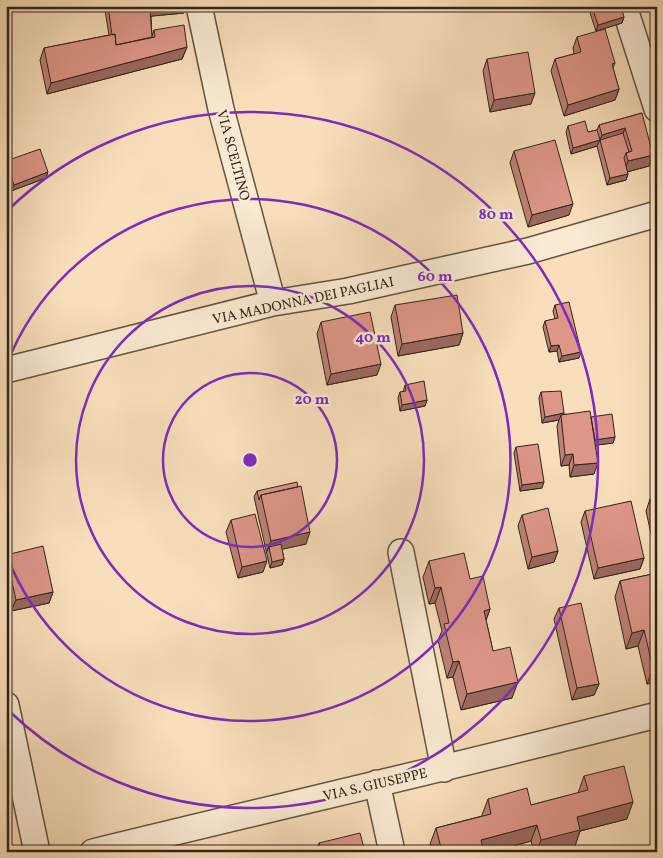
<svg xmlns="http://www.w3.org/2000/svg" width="663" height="858" viewBox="0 0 663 858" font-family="Vollkorn,serif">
<rect width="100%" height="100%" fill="#f8debb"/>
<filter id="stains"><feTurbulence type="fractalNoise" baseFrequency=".004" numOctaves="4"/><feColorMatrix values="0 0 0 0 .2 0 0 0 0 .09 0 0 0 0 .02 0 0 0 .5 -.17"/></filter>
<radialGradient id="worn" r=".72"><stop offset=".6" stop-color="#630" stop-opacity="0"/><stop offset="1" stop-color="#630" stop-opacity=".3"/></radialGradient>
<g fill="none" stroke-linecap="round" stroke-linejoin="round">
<!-- street casing -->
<g stroke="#635342" stroke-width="28">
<path id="street" d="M199 6 221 109 273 303
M624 6 657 109
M6 370 273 303 348 291 528 251 657 214
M401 552 444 769
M6 705 37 852
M377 783 392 852
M93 852C281 806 469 763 657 715"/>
</g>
<!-- street -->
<use href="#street" stroke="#faead3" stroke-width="25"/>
</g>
<!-- wall -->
<path fill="#be8175" stroke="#31251a" d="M107 6H133L134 12 142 11 141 6H186L184 13 151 16 152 36 154 30 187 47 182 59 47 94 40 60 44 48 109 35 105 10Z
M592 7 624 17 622 23 596 31 590 13Z
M577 37 615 63 613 68 619 89 615 100 564 116 551 71 555 59 574 54 573 48Z
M487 59 531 104 490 112 483 71Z
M642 113 649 166 627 172 628 174 626 180 607 185 597 146 571 154 566 132 568 126 588 132 597 130 599 125Z
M514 151 569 215 528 227 510 163Z
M6 161 46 178 11 191 6 176Z
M395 305 463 333 459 345 398 356 391 317Z
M555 305 579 358 559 362 557 351 549 352 543 327 545 321 555 319 553 311Z
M657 318V347L653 327Z
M321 322 377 375 327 385 317 334Z
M405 385 427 400 425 406 400 411 398 398 400 392H403Z
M541 392 563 414 591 417 615 437 613 443 596 445 594 474 570 477 569 465 561 466 557 426 559 420 542 423 539 398Z
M516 447 542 488 520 491 514 453Z
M257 491 306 544 282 549 284 559 282 565 270 568 254 497Z
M657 498V561L646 511 650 499Z
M585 511 644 558 640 569 594 579 581 522Z
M522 515 558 551 554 562 528 569 518 526Z
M231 520 263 572 238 578 226 532Z
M6 555 53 592 49 603 11 611 6 588Z
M429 561 470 579 490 609 486 620 493 651 512 698 461 710 453 677 447 678 438 640 442 631 435 603 429 604 423 577Z
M657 573V682L647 684 638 646 626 649 615 597 620 581Z
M559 608 599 684 594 695 572 700 554 619Z
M584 776 627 819 580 831 575 846 552 852H534L531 841 492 852H432L430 844 436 828 482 816V815L488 799 531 805 578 793Z
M319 843 365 852H316Z"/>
<!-- shaded-wall -->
<path fill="#9b695f" stroke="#31251a" d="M147 6H172L186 7 184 13 143 17Z
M624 17 622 23 596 31 598 25Z
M187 47 182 59 47 94 51 83Z
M619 89 615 100 564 116 568 105Z
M535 93 531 104 490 112 494 100Z
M625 128 621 139 600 140 602 135Z
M600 140 597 146 571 154 573 148Z
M653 155 649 166 623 173 628 161Z
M48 172 46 178 11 191 14 185Z
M628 174 626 180 607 185 610 178Z
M573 204 569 215 528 227 532 215Z
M463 333 459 345 398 356 402 344Z
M559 345 557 351 549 352 551 346Z
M581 352 579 358 559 362 562 356Z
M381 364 377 375 327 385 331 374Z
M427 400 425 406 400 411 402 405Z
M564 413 562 419 561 415 559 420 542 423 545 417Z
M615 437 613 443 589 446 592 440Z
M573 454 569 465 561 466 565 455Z
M598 463 594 474 570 477 574 465Z
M544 482 542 488 520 491 522 485Z
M310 532 306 544 270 552 269 547 266 553 271 541Z
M558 551 554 562 528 569 532 557Z
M644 558 640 569 594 579 598 568Z
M284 559 282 565 270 568 272 562Z
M267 561 263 572 238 578 242 567Z
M441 587 435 603 429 604 435 588Z
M53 592 49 603 11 611 16 600Z
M490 609 484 626V611Z
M644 630 638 646 626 649 632 633Z
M459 661 453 677 447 678 453 662Z
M657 667V682L647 684 653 668Z
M518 682 512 698 461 710 467 694Z
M599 684 594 695 572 700 577 688Z
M633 802 627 819 580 831 575 846 552 852H537L541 840 577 817Z
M537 825 531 841 492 852H477L481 840Z"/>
<!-- building -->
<path fill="#dd9688" stroke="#31251a" d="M108 6H133L134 12 150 10 152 37 116 45 115 34 112 35Z
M172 6H186V7L171 8Z
M596 6H621L624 17 598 25 592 7Z
M184 25 187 47 51 83 44 48 115 34 116 45 155 37 154 30Z
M605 29 615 63 612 64 619 89 568 105 555 59 581 52 577 37Z
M528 52 535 93 494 100 487 59Z
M642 113 653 155 628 161 626 153 632 151 625 128 602 135 599 125Z
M585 121 588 132 597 130 600 140 623 133 629 152 626 153 624 158 628 174 610 178 600 140 573 148 568 126Z
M555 140 573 204 532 215 514 151Z
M40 149 48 172 14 185 6 163V161Z
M457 295 463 333 402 344 395 305Z
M569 302 581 352 562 356 559 345 551 346 545 321 558 318 555 305Z
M370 312 381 364 331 374 321 322Z
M424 381 427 400 402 405 400 392 406 391 405 385Z
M561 391 564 413 545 417 541 392Z
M590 411 598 463 574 465 573 454 565 455 561 415Z
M612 414 615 437 595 440 591 417Z
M538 444 544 482 522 485 516 447Z
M297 482 298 487 261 495 259 500 257 491Z
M301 486 310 532 271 541 261 495Z
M657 498V530L650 499Z
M631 501 644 558 598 568 585 511Z
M548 508 558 551 532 557 522 515Z
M255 514 267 561 242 567 231 520Z
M281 544 284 559 272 562 269 547Z
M43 546 53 592 16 600 6 555Z
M464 553 470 579 483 576 490 609 484 611 493 651 510 647 518 682 467 694 459 661 453 662 444 624 449 623 441 587 435 588 429 561Z
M657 573V667L653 668 644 630 632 633 620 581Z
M581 603 599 684 577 688 559 608Z
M624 766 633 802 577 817 580 830 541 840 537 825 481 840 484 852H442L436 828 491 814 488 799 527 788 531 805 588 790 584 776Z
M360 833 365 852H321L319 843Z"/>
<!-- distance rings -->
<g fill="none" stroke="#7b2cbf" stroke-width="2.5">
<circle cx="250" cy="460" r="87"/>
<circle cx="250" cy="460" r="174"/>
<path d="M6 366A261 261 0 1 1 6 554"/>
<path d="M8 210A348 348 0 1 1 8 710"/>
</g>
<g text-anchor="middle" stroke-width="5" stroke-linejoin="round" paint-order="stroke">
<!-- street labels -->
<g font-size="14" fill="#31251a" stroke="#faead3">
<text transform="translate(234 155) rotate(75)" y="5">VIA SCELTINO</text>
<text transform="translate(303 300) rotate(-12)" y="5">VIA MADONNA DEI PAGLIAI</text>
<text transform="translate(375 784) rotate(-13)" y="5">VIA S. GIUSEPPE</text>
</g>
</g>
<circle cx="250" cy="460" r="8" fill="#7b2cbf" stroke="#faead3" stroke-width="2.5"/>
<g font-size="15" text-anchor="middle" font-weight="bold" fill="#7b2cbf" stroke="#faead3" stroke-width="5" stroke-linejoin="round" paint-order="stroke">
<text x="496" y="219">80 m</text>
<text x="435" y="281">60 m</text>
<text x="373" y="342">40 m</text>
<text x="312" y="404">20 m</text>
</g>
<!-- margin -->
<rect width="663" height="858" fill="none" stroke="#f8debb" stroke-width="25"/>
<rect x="8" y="8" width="648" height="843" fill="none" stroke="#31251a" stroke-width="2.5"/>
<rect x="12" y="12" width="638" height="833" fill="none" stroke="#31251a"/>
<rect width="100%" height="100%" filter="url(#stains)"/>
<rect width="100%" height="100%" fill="url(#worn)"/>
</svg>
